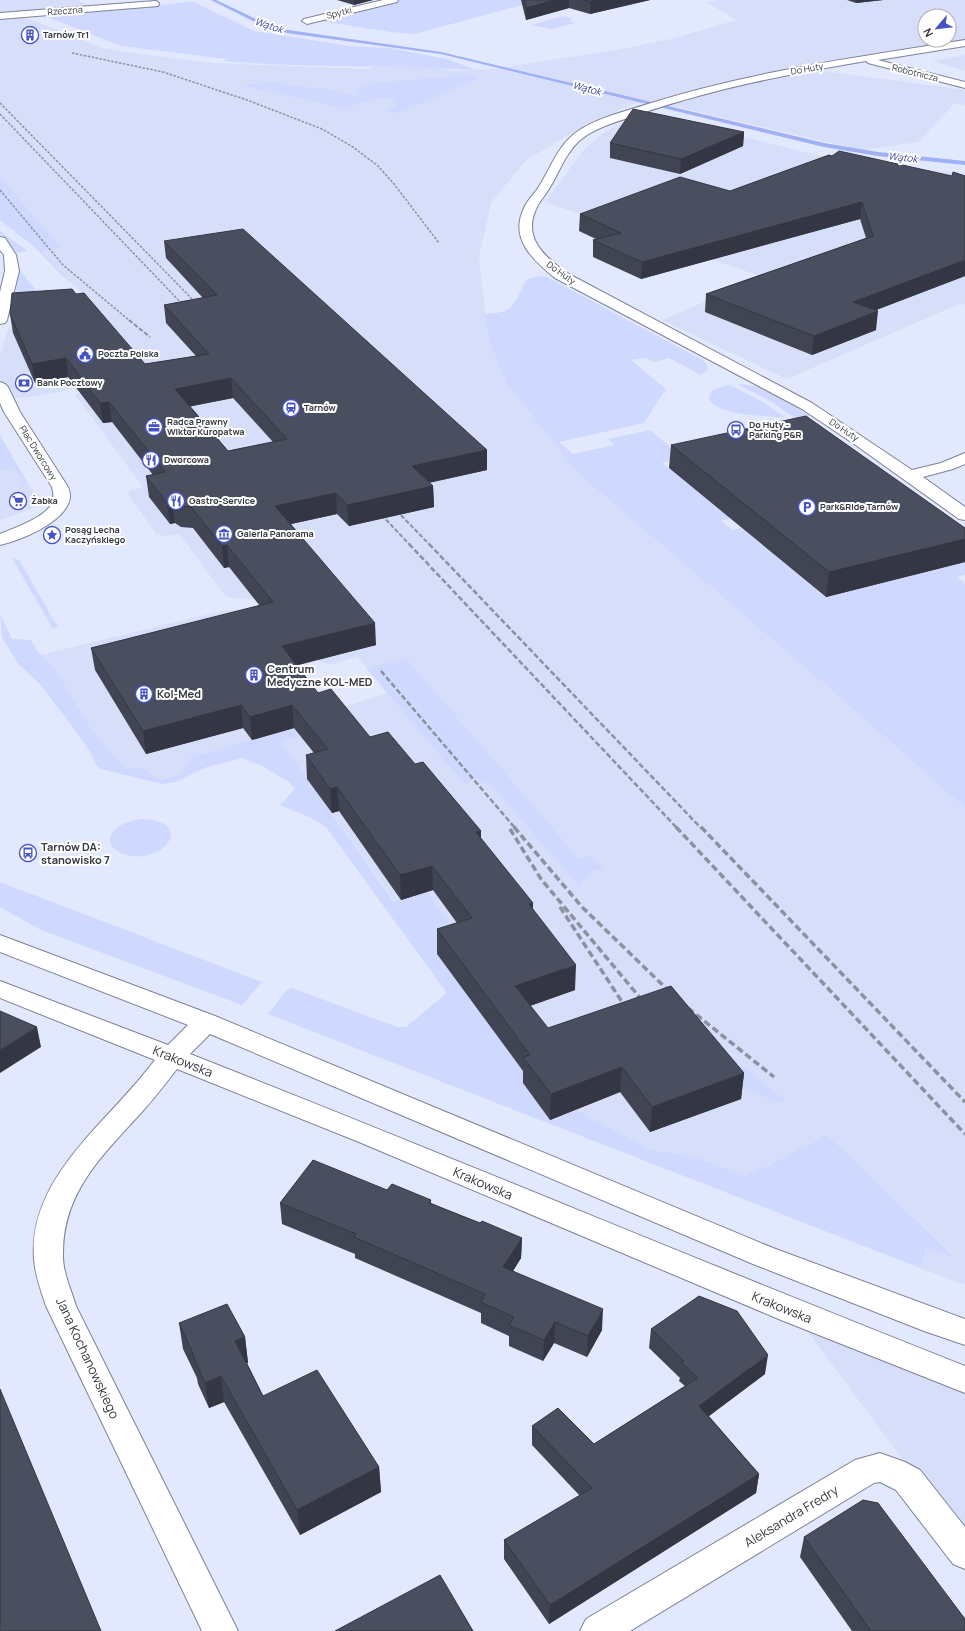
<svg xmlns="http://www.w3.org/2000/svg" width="965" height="1631" viewBox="0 0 965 1631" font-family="Manrope,sans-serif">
<rect width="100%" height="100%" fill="#e2e8fd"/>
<!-- built -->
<path fill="#d6defa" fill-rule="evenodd" d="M0 0H78L88 6 14 13 106 49 147 55 211 63 366 69 410 60 452 71 492 69 617 50 671 39 737 20 706 2 721 0H965V46L816 70 965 90V105L955 103 918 142 862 150 669 105 741 84 633 104 588 123 525 161 491 203 479 257 488 337 579 474 843 700 965 808V1285L920 1268 928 1248 957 1258 826 1134 806 1147 745 1176 696 1157 652 1150 576 1110 550 1120 279 738 184 773 161 780 106 767 40 655 223 611 237 610 245 611 264 620 331 711 388 693 357 657 330 664 319 662 298 637 258 600 226 597 179 534 166 536 157 535 128 494 130 490 143 487 75 395 133 384 127 379 29 397 12 398 0 379V356L9 327 89 300 40 251 0 220ZM925 16H949V40H925Z
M965 55V71L932 61Z
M641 112 858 165 965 173V305L961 303 787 379 662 320 763 277 545 202 583 151 602 134Z
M18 466 38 501 33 508 24 512 0 520V468Z
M792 1311 965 1380V1543Z"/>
<!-- green -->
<path fill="#cfd9ff" d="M400 0H541L415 34 391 32 320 21Z
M192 1 254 31 349 46 389 48 447 59 476 70C392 65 307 68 223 61L226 59 121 46 40 14 171 4Z
M563 16 573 19 568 21 575 23 551 29 531 25Z
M470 75 477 79 399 113 383 111 396 106 392 99C375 97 361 102 346 109L241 85 272 82 300 87 318 88 332 90 360 98 355 91 372 83Z
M0 177 61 248 41 251 75 285C59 276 48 259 35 248H36L34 246 0 220Z
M0 231 28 251 15 253 0 234Z
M18 268 49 306 15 311Z
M539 276 547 277 697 357C703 360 708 363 708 370L701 375 669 358 654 362 645 358 631 360 666 389 644 423 559 442 573 454 615 445 608 439 650 430 683 458 662 463 730 518 721 521 732 530 741 528 825 597 965 562V575L957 577 965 583V808L843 700 579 474 507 384 488 337 485 314C515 313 513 304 526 281L528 279Z
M737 384 755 386 766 389 810 416 806 418H794L772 402Z
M730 385 761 401 786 418C769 416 717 416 709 399 709 388 721 387 730 385Z
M0 435 27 482 17 491 25 481H23L15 468 0 470Z
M12 558 19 560 58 627 53 629Z
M0 614 12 639 31 640 40 655 53 666 91 729 125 769 141 768 161 780 180 774 191 757 274 734 306 700 300 735 281 741 394 902 426 892 465 945 438 954 530 1080 550 1120 576 1110 652 1150 696 1157 745 1176 765 1166 766 1167 805 1146 806 1147 826 1134 957 1259 928 1248 920 1268 268 1014 286 991 292 988 397 1027H406L447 993 326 827 311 818 280 805 295 789 289 782 262 766 243 758 207 767 175 782 162 784 101 769 97 766 89 750 70 723 39 683 18 664 2 637Z
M406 658 579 859 591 856 603 868 602 869 594 871 590 876 581 882 580 887 492 786 476 779H471L469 782 464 784 367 669Z
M141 819C197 821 164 865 126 855 113 852 103 840 116 829 123 822 133 821 141 819Z
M0 882 262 982 242 1005 41 930 0 907Z
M691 1024 786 1101H774L735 1083Z"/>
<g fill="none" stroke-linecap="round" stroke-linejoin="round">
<!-- stream -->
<path fill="#9fb0f4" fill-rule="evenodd" d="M211 0H216L256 19 288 30 441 52 824 143 878 152 965 161V165L878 156 824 147 441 54 287 33 253 21Z"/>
<!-- minor casing -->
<g stroke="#7d8295" stroke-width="2">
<path id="minor" d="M383 0H398L397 2 307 24 302 21 304 19Z
M155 1 158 2 159 4 158 6 0 19V13Z
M965 40V46L878 60 965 82V88L868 63 866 61C788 74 712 89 637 115 617 122 595 127 579 141 564 155 558 176 547 192 544 197 539 202 537 207 522 237 543 255 565 272L812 403 912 470 941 463 965 453V464L953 469 923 477 965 507V520L959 519 857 446 802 409 555 278C533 260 509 239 524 208 527 201 532 196 536 191 550 171 557 145 578 131 599 117 627 111 651 103 753 71 859 57 965 40Z
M0 237 5 238 16 255 19 271 7 320 5 323 0 324V292L5 271 4 255 0 250Z
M0 382 5 384 8 387 20 412 68 487C70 492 71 497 69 502 61 524 21 540 0 545V534C14 528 50 516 53 500 54 496 53 491 52 487L4 412 0 403Z
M0 935 215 1016 773 1248 965 1319V1345L924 1331 753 1264 210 1034 190 1054C450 1156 706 1264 965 1366V1393L781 1320 359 1142 177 1069C165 1084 153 1100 140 1114 102 1156 63 1192 63 1253 62 1271 71 1289 76 1306L238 1631H202L46 1306C41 1291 35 1275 34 1259 29 1193 81 1144 121 1100 133 1087 144 1074 155 1060L0 998V981L168 1045 188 1025 0 952Z
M880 1453 905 1462 920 1470 965 1527V1569L953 1564 896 1490 880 1482 874 1483 630 1631H580L586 1619 855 1460Z"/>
</g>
<!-- minor -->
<use href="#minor" fill="#fff" fill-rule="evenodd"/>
<!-- rail-far3 -->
<path stroke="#8d919f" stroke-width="1.5" stroke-dasharray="2.5 1.5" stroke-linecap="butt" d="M72 53 163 72 247 100 322 129 353 147 378 166 394 184 439 243
M0 103 200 307
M0 114 187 309
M0 190 63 265 130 321"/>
<!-- rail-far2 -->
<path stroke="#8d919f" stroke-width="2" stroke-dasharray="4.5 2" stroke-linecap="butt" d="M129 320 150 337
M392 506 430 545
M377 510 410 545"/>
<!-- rail-far1 -->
<path stroke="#8d919f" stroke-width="2.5" stroke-dasharray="5.5 2.5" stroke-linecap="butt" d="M409 544 677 828
M429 544 701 828
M381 671 515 828"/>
<!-- rail -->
<path stroke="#8d919f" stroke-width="3.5" stroke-dasharray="7 3.5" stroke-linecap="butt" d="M514 827 582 907 673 995
M676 827 965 1134
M701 827 965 1102
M510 829 541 879 646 1005
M560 907 628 1011
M688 1008 774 1077"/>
</g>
<!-- wall -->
<path fill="#404453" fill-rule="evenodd" d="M337 0H373L354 5Z
M521 0H650L590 14 569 8 526 20Z
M847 0H883L856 3Z
M744 132 743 146 680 174 610 158V143Z
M829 155 965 276 876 310V330L812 355 705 312 706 294 866 238 860 219 641 279 593 257V240L596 239 579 231 580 214 730 191Z
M164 241 487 450V470L429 483 433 486 434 507 349 526 337 514 291 524 376 645 297 665 318 693 370 737 415 764 481 831V839L533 909 575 990 530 1006 548 1028 744 1073 741 1099 650 1132 620 1092 550 1120 523 1083V1071L437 954V929L457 923 433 890 401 900 339 811 332 813 307 779 306 755 314 753 294 728 252 740 243 728 146 754 95 670 91 648 260 606 229 567 224 568 193 528 181 527 175 523 170 524 149 497 146 476 153 475 112 422 103 423 68 377 35 383 13 333 10 314 76 294 145 364 196 356 166 323 164 305 203 298 166 258ZM233 398 273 442 228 451 190 406Z
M671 445 965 528V562L826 597 669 468Z
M387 1190 431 1200V1203L480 1223 522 1238 521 1258 513 1271 602 1330 587 1357 554 1343 543 1361 509 1346V1336L481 1323V1313L355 1258V1254L282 1224 280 1203Z
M179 1323 245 1337 248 1363H247L263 1396 379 1467 381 1492 300 1535 224 1402 209 1408 198 1384 197 1378 183 1349Z
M651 1329 765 1374 709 1416 759 1474 756 1493 549 1624 504 1559V1540L580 1496 532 1445V1426L594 1444 685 1386 679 1381 680 1378 649 1348Z
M804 1537 965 1631H852L800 1557Z"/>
<!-- shaded-wall -->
<path fill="#343743" d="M354 0H373L354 5Z
M555 0H569V8L526 20V8Z
M598 0H650L590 14V2Z
M856 0H883L856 3Z
M744 132 743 146 680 174 681 159Z
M862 202 860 219 641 279 642 262Z
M965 260V276L850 320 853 302Z
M878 311 876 330 812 355 814 336Z
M66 358 68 377 35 383 32 364Z
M231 378 233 398 178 409 175 389Z
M109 402 112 422 103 423 100 403Z
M487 450V470L413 486 412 466Z
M433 486 434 507 349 526 347 505Z
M336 493 337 514 277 527 275 506Z
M172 502 175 523 170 524 167 503Z
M965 539V562L826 597 829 572Z
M227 545 229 567 224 568 222 546Z
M375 623 376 645 283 669 282 646Z
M241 705 243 728 146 754 143 731Z
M292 705 294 728 252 740 250 717Z
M337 787 339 811 332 813 330 789Z
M481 831V855L476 832Z
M432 866 433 890 401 900 400 875Z
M533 903V928L529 904Z
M576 965 575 990 515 1011V986Z
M37 1027 41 1047 0 1073V1050Z
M622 1067 620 1092 550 1120 551 1094Z
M744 1073 741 1099 650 1132 652 1107Z
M522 1238 521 1258 503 1287V1267Z
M603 1309 602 1330 587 1357 588 1336Z
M555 1322 554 1343 543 1361 544 1340Z
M245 1337 248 1363 239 1366 235 1341Z
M768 1355 765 1374 697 1425 699 1406Z
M221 1376 224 1402 209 1408 205 1383Z
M379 1467 381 1492 300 1535 297 1510Z
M759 1474 756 1493 549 1624 550 1605Z"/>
<!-- building -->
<path fill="#4a4f60" stroke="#343743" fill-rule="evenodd" d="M524 0H555L526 8Z
M583 0H598L590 2Z
M633 109 744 132 681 159 610 143Z
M839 151 952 176 953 172 965 176V260L853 302 878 311 814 336 706 294 873 236 862 202 642 262 593 240 621 233 580 214 680 177 730 191 829 155 832 156Z
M243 229 487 450 412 466 433 486 347 505 336 493 275 506 375 623 282 646 318 693 331 689 370 737 388 732 415 764 423 762 481 831 476 832 533 903 529 904 576 965 515 986 548 1028 671 986 744 1073 652 1107 622 1067 551 1094 523 1057 530 1055 437 929 472 918 432 866 400 875 337 787 330 789 306 755 328 749 292 705 250 717 241 705 143 731 91 648 273 602 227 545 222 546 191 507 179 506 172 502 167 503 146 476 165 472 109 402 100 403 66 358 32 364 10 314 12 293 72 289 76 294 84 293 145 364 209 354 164 305 217 295 164 241ZM231 378 287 439 228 451 175 389Z
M806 416 965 528V539L829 572 671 445Z
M0 1011 37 1027 0 1050Z
M313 1160 387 1190 392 1184 431 1200 429 1203 480 1223 482 1221 522 1238 503 1267 603 1309 588 1336 555 1322 544 1340 509 1325 514 1317 481 1302 485 1294 354 1237 356 1234 280 1203Z
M699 1296 737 1311 768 1355 699 1406 759 1474 550 1605 504 1540 592 1488 532 1426 558 1408 594 1444 698 1378 681 1362 684 1361 651 1329Z
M227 1304 245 1337 235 1341 263 1396 317 1370 379 1467 297 1510 221 1376 205 1383 194 1358H195L179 1323Z
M0 1389 101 1631H0Z
M863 1500 878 1503 965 1619V1631H871L804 1537Z
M440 1575 473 1631H335Z"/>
<!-- icons -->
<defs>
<g id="building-ring" transform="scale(0.9)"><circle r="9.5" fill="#fff" stroke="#4653c8" stroke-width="1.5"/><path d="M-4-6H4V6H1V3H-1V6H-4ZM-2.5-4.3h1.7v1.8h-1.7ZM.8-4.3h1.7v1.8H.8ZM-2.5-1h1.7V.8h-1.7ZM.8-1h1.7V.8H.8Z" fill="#4653c8"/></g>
<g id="civic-ring" transform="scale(0.9)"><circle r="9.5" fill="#fff" stroke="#4653c8" stroke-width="1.5"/><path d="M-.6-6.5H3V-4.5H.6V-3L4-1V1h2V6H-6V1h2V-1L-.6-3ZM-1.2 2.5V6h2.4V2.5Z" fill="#4653c8"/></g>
<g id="bank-ring" transform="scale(0.9)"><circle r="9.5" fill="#fff" stroke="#4653c8" stroke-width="1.5"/><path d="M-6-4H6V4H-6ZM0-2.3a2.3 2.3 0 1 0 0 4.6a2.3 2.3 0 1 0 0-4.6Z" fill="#4653c8"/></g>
<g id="station-ring" transform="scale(0.9)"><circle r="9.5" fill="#fff" stroke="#4653c8" stroke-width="1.5"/><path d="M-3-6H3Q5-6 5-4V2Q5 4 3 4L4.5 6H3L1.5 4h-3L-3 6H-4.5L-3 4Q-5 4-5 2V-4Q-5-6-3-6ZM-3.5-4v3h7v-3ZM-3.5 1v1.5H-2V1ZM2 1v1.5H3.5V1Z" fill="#4653c8"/></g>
<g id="office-ring" transform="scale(0.9)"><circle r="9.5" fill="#fff" stroke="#4653c8" stroke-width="1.5"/><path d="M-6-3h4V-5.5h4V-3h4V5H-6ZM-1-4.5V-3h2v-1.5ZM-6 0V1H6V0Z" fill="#4653c8"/></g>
<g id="bus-ring" transform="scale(0.9)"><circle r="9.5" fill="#fff" stroke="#4653c8" stroke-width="1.5"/><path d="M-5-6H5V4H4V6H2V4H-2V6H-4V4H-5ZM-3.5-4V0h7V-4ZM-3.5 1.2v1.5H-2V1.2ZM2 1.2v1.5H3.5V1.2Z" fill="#4653c8"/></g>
<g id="restaurant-ring" transform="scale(0.9)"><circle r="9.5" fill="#fff" stroke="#4653c8" stroke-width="1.5"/><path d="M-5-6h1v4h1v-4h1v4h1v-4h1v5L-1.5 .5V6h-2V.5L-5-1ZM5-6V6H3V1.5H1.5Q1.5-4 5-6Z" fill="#4653c8"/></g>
<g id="supermarket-ring" transform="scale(0.9)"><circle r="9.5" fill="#fff" stroke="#4653c8" stroke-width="1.5"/><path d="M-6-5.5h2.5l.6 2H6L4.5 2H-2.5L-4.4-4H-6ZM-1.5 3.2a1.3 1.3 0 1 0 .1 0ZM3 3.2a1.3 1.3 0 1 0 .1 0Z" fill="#4653c8"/></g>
<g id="parking-ring" transform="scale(0.9)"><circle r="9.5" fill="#fff" stroke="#4653c8" stroke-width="1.5"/><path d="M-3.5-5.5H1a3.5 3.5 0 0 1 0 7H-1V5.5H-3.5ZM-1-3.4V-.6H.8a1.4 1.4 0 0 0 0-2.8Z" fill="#4653c8"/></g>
<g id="museum-ring" transform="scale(0.9)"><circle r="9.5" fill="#fff" stroke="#4653c8" stroke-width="1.5"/><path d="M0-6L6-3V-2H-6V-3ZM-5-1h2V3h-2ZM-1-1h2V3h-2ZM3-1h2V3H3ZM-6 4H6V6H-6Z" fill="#4653c8"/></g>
<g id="sight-ring" transform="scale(0.9)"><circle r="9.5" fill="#fff" stroke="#4653c8" stroke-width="1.5"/><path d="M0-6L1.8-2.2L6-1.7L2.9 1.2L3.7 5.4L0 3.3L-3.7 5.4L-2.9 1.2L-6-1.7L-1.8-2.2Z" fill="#4653c8"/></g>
</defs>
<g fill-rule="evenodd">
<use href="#building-ring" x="30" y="35"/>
<use href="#civic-ring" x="85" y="354"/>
<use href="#bank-ring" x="24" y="383"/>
<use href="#station-ring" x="291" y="408"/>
<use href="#office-ring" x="154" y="427"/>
<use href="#bus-ring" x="736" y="430"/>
<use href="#restaurant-ring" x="151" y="460"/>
<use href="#supermarket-ring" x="18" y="501"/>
<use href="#restaurant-ring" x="176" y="501"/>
<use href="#parking-ring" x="807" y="507"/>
<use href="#museum-ring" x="224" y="534"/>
<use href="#sight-ring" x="52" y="535"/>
<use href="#building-ring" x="254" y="675"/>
<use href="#building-ring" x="144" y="694"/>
<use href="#bus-ring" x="28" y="853"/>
</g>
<g text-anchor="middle" stroke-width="4" stroke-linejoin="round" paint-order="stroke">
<!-- far-street labels -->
<g font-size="9" fill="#363840" stroke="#fff">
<text transform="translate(65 11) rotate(-4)" y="3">Rzeczna</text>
<text transform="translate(339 13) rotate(-14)" y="3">Spytki</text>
<text transform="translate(807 69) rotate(-10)" y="3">Do Huty</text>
<text transform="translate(915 73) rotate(14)" y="3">Robotnicza</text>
<text transform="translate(561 273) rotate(35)" y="3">Do Huty</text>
<text transform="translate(844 430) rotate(33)" y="3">Do Huty</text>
<text transform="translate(38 453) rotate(58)" y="3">Plac Dworcowy</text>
</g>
<!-- far-poi labels -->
<g font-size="9" font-weight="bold" fill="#363840" stroke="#fff" text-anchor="start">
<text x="43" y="38">Tarnów Tr1</text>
<text x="98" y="357">Poczta Polska</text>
<text x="37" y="386">Bank Pocztowy</text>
<text x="304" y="411">Tarnów</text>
<text x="167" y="425">Radca Prawny<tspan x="167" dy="10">Wiktor Kuropatwa</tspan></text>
<text x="749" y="428">Do Huty -<tspan x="749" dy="10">Parking P&amp;R</tspan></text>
<text x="164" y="463">Dworcowa</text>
<text x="31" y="504">Żabka</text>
<text x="189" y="504">Gastro-Service</text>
<text x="820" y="510">Park&amp;Ride Tarnów</text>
<text x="65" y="533">Posąg Lecha<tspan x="65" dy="10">Kaczyńskiego</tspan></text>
<text x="237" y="537">Galeria Panorama</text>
</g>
<!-- far-water labels -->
<g font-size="10" font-style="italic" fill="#3b4796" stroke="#fff">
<text transform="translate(269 25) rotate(18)" y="4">Wątok</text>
<text transform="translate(587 88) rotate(14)" y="4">Wątok</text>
<text transform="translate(903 157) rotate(6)" y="4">Wątok</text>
</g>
<!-- poi labels -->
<g font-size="11" font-weight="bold" fill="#363840" stroke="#fff" text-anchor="start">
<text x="267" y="673">Centrum<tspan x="267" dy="13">Medyczne KOL-MED</tspan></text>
<text x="157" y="698">Kol-Med</text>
<text x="41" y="851">Tarnów DA:<tspan x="41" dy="13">stanowisko 7</tspan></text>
</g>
<!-- near-street labels -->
<g font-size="13" fill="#363840" stroke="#fff">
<text transform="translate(183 1061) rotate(22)" y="5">Krakowska</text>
<text transform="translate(483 1183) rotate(23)" y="5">Krakowska</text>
<text transform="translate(782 1307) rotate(22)" y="5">Krakowska</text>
<text transform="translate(88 1358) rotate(65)" y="5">Jana Kochanowskiego</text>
<text transform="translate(791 1516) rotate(-31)" y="5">Aleksandra Fredry</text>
</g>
</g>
<!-- north arrow -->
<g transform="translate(937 28) rotate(242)"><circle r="19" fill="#ffffff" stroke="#afafb3"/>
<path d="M0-3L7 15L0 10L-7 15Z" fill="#4653c8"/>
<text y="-6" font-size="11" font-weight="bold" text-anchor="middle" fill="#363840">N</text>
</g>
</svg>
